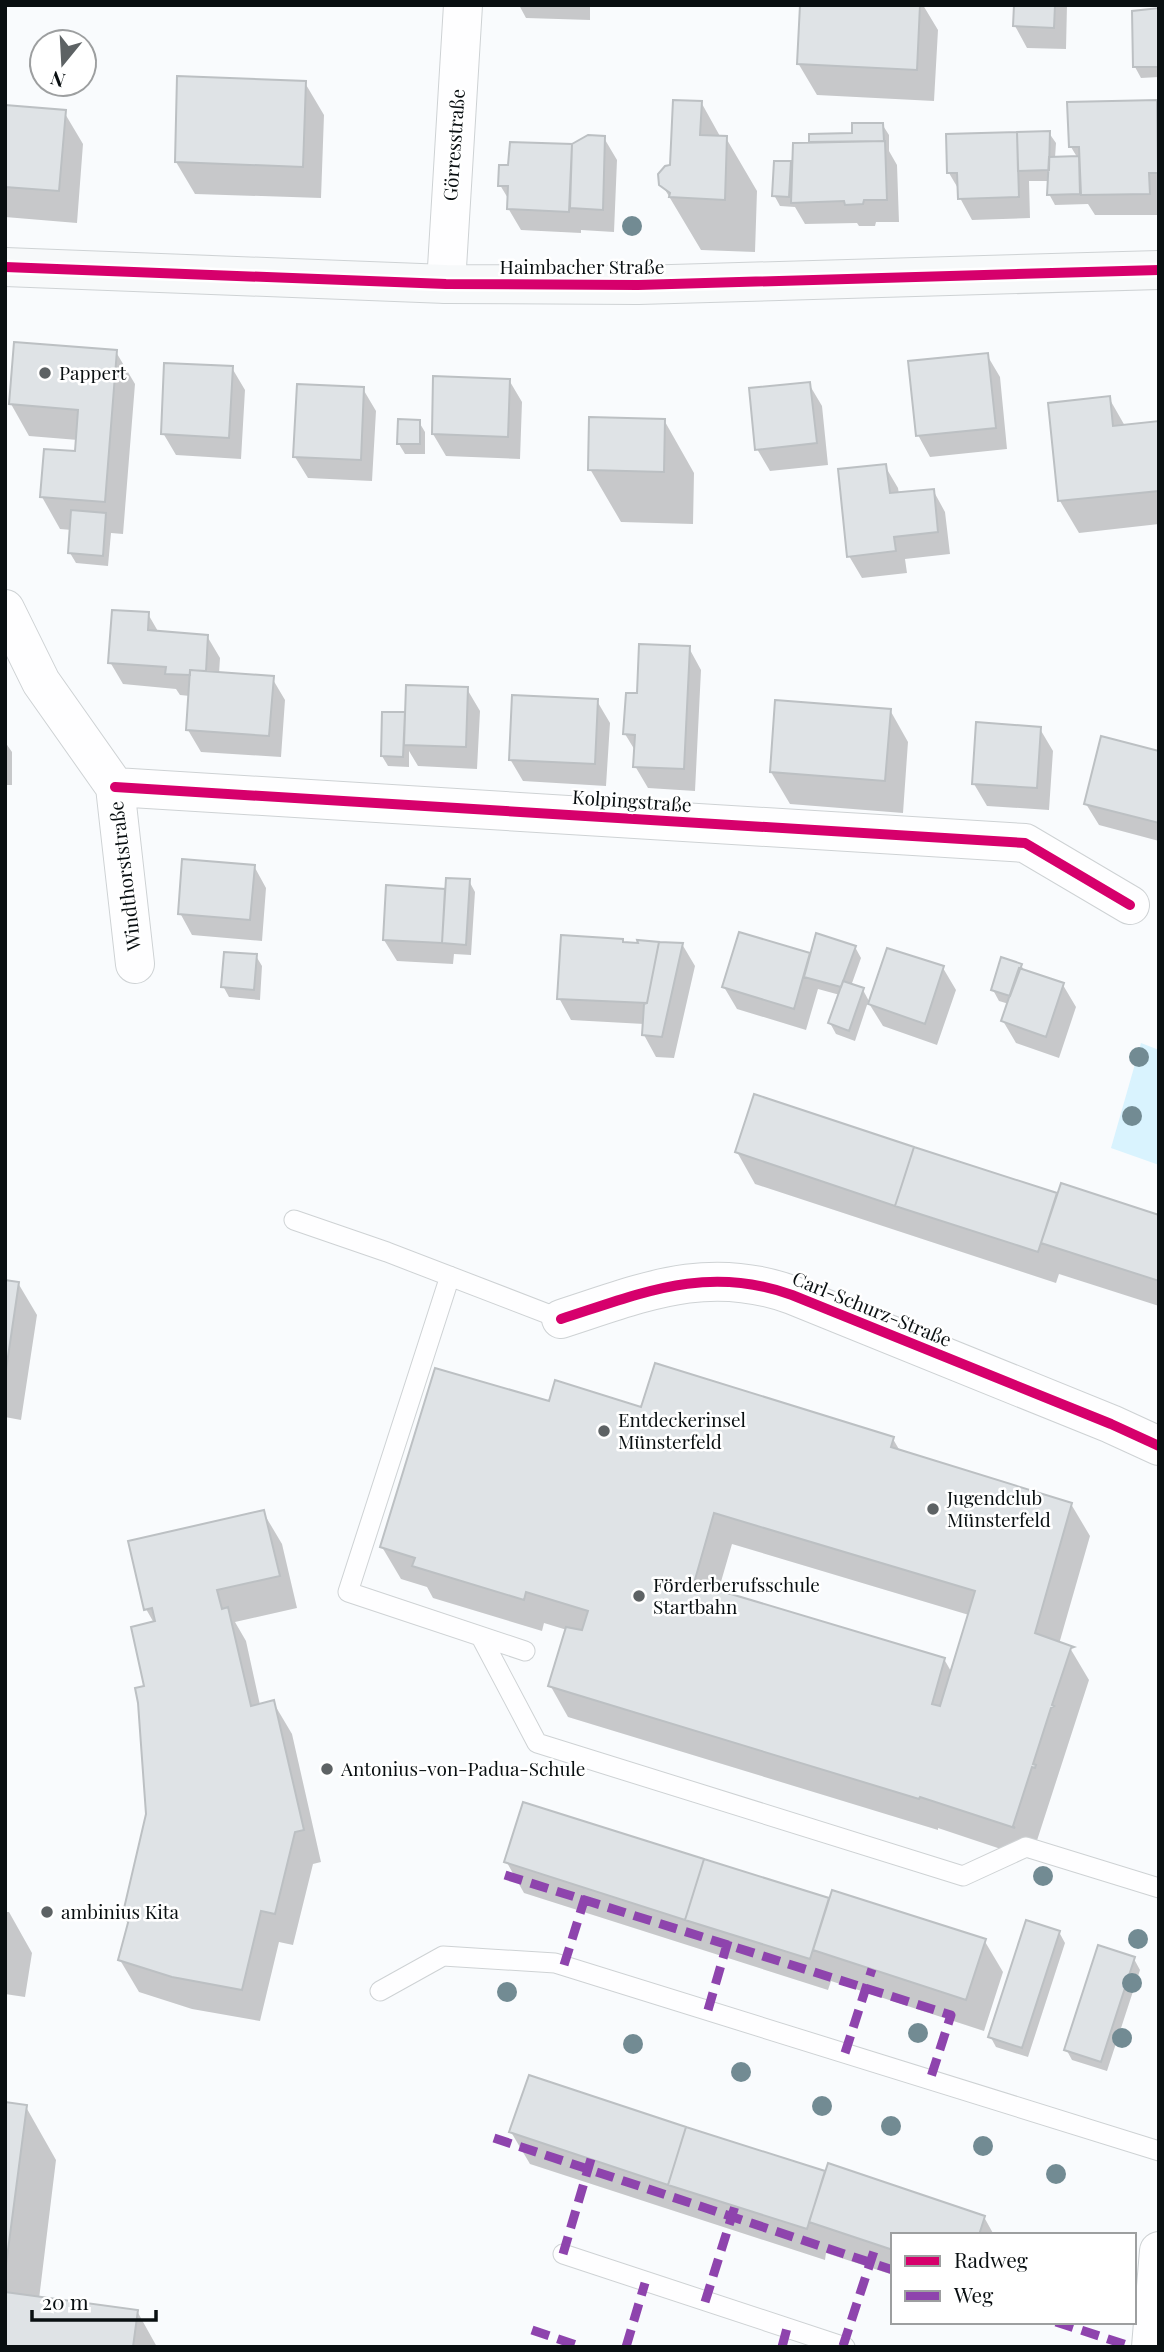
<svg xmlns="http://www.w3.org/2000/svg" width="1164" height="2352" viewBox="0 0 1164 2352" font-family="'Playfair Display',serif">
<rect width="100%" height="100%" fill="#f9fbfd"/>
<!-- green -->
<path fill="#d9f3fe" d="M1141 1043 1159 1050V1165L1111 1148Z"/>
<!-- shadow -->
<path fill="#0003" fill-rule="evenodd" d="M519 5H590V20L526 18Z
M801 5H923L938 30 934 101 817 95 798 63Z
M1015 5H1067L1066 49 1027 48 1015 26Z
M1159 10V77L1141 78 1135 67Z
M305 83 324 115 321 198 195 194 176 162Z
M701 102 721 138H726L757 191 755 252 701 250 664 188Z
M1156 102 1159 107V215H1095L1088 204 1055 205 1049 194 1050 181H1029L1030 218 972 220 960 198 959 190 949 173 1049 133 1056 143 1055 158 1077 157 1071 147Z
M5 107 64 112 83 144 77 223 5 217Z
M882 124 889 135V151L897 165 899 222H876L875 226H859L857 223 805 224 795 207 780 206 774 195 790 163 794 169 812 144 811 142 854 134Z
M604 138 617 160 614 232 581 230V233L521 230 508 208 509 200 500 185 510 167 511 144 572 146Z
M116 352 135 384 123 534 111 533 108 566 76 563 70 553 72 530 60 529 42 497 77 453 78 440 29 436 11 404Z
M987 355 1000 377 1007 449 930 457 918 435Z
M232 368 245 390 241 459 176 455 163 433Z
M509 380 522 402 520 459 446 456 433 434Z
M809 384 822 406 828 465 770 471 757 449Z
M363 389 376 411 372 481 308 478 295 457Z
M1109 398 1125 426 1159 422V524L1079 533 1060 501Z
M664 420 694 473 693 524 621 522 590 469Z
M419 422 425 432V454H405L399 444Z
M885 466 898 488 899 494 933 490 945 512 950 554 905 559 907 573 862 578 849 556Z
M148 614 159 633 207 636 220 658 219 674 272 678 285 700 281 757 201 752 188 730 190 696 180 695 176 689 123 684 110 662Z
M689 648 701 670 695 791 648 788 635 766 636 752 625 734Z
M467 689 480 711 477 769 418 766 409 751V767L388 766 382 756 384 713 407 714Z
M597 701 610 723 606 786 523 781 510 759Z
M890 710 908 742 903 813 790 804 771 772Z
M1040 729 1053 751 1049 810 987 806 974 784Z
M5 742 12 752V785H5Z
M1159 753V841L1099 825 1086 804Z
M254 866 266 888 262 941 192 935 180 913Z
M469 881 475 892 471 955 454 954 453 964 397 961 384 940 444 890 446 897Z
M740 934 812 955 855 947 861 958 851 986 863 990 870 1003 943 968 956 990 937 1045 883 1026 868 1002 855 1041 836 1034 830 1023 840 995 818 989 806 1030 737 1009 724 987Z
M624 944H682L695 966 674 1058 656 1057 644 1035V1024L571 1020 559 998Z
M256 956 262 966 260 1000 229 997 223 986Z
M1021 965 1025 972 1063 985 1076 1007 1059 1058 1016 1043 1003 1021 1009 1004 999 1001 993 990Z
M755 1096 1058 1196 1159 1217V1306L1059 1274 1056 1283 755 1184 737 1152Z
M5 1281 18 1283 37 1315 21 1420 5 1417Z
M550 1403 642 1409 893 1439 900 1451 1071 1504 1090 1536 1059 1644 1070 1648 1089 1680 1031 1859 938 1828V1830L568 1717 550 1685 567 1630 544 1623 542 1631 433 1598 427 1587 401 1579 382 1547ZM732 1544 969 1615 952 1673 944 1659 718 1592Z
M263 1512 282 1544 297 1608 235 1622 246 1641 260 1705 273 1702 292 1734 321 1862 313 1864 293 1945 279 1942 260 2021 192 2009 139 1992 120 1960 129 1926 124 1917 148 1814 147 1687 154 1623 146 1609Z
M524 1804 830 1900 984 1940 1003 1972 984 2031 831 1981 828 1990 524 1893 506 1861Z
M5 1912H9L32 1953 25 1997 5 1994Z
M1059 1932 1065 1943 1028 2057 996 2047 990 2036Z
M1134 1959 1140 1970 1107 2071 1072 2060 1066 2049Z
M530 2077 827 2173 984 2217 994 2235H893V2275L826 2253 825 2260 530 2164 511 2132Z
M5 2104 26 2107 56 2160 39 2299 137 2311 157 2347H5Z"/>
<!-- building -->
<path fill="#dfe3e6" stroke="#bcc0c3" stroke-width="2" fill-rule="evenodd" d="M800 5H920L917 70 797 64Z
M1014 5H1055L1054 28 1013 26Z
M1159 8V67H1133L1132 11Z
M177 76 306 81 303 167 175 162Z
M673 100 702 101 700 135 727 136 725 200 669 197 670 193 659 185 658 174 665 166 670 165Z
M1157 100 1158 173H1149L1150 194 1081 195 1079 147H1069L1067 102Z
M5 105 66 110 59 191 5 187Z
M852 123H883L884 141 809 142V134L852 133Z
M1050 131 1049 170 1018 171 1017 132Z
M1017 132 1019 197 958 199 957 173H947L946 134Z
M588 135 605 136 603 210 570 208 572 144Z
M885 141 887 200H864L863 204 845 205 844 201 791 203 793 143Z
M510 142 572 144 569 212 507 209 508 186H498L499 165H508Z
M1079 156 1080 194 1047 195 1049 157Z
M774 161H791L789 197 772 196Z
M14 342 117 350 105 502 40 497 44 449 75 451 78 410 9 404Z
M988 353 996 428 916 436 908 361Z
M164 363 233 366 229 438 161 434Z
M433 376 510 379 508 437 432 434Z
M810 382 817 443 755 450 749 388Z
M297 384 364 387 361 460 293 457Z
M1110 396 1113 426 1159 421V491L1058 501 1048 403Z
M589 417 665 419 664 472 588 470Z
M398 419 420 420V444H397Z
M886 464 890 493 934 489 938 532 894 537 896 551 847 557 838 469Z
M71 510 106 513 103 556 68 553Z
M112 610 149 612 148 630 208 635 206 671 190 670V675L165 674 166 667 108 663Z
M639 644 690 646 684 769 633 767 635 735 623 734 626 693H637Z
M190 670 274 676 269 736 186 730Z
M406 685 468 687 466 747 404 745Z
M512 695 598 699 595 764 509 760Z
M775 700 891 709 885 781 770 772Z
M382 712H405L403 757 381 756Z
M976 722 1041 727 1037 788 972 784Z
M1101 736 1159 751V823L1084 804Z
M182 859 255 865 250 920 178 914Z
M446 878 470 879 466 945 442 943Z
M386 885 445 889 442 943 383 940Z
M739 932 810 953 794 1009 722 987Z
M816 933 856 946 841 987 804 977Z
M561 935 623 939V942L638 943 637 940 659 942 647 1003 557 999Z
M659 942 683 943 662 1037 642 1035 644 1004 647 1003Z
M887 948 944 966 925 1024 868 1004Z
M224 952 257 954 254 990 221 987Z
M1001 957 1022 964 1010 996 991 990Z
M1019 968 1064 983 1046 1037 1001 1021Z
M843 981 864 988 849 1031 828 1023Z
M754 1094 914 1147 895 1206 735 1152Z
M914 1147 1057 1193 1038 1252 895 1206Z
M1061 1183 1159 1215V1281L1041 1243Z
M5 1280 19 1282 5 1377Z
M655 1363 894 1437 891 1447 1072 1503 1035 1633 1074 1647 1071 1648 1052 1705 1054 1706 1051 1708 1033 1764 1036 1765 1035 1768 1032 1767 1013 1826 1015 1828 920 1797 919 1799 548 1686 566 1627 582 1630 588 1611 526 1592 524 1600 412 1566 415 1558 380 1547 435 1368 549 1401 555 1380 641 1407ZM714 1513 975 1591 940 1706 932 1704 945 1658 694 1583Z
M264 1510 280 1576 217 1590 222 1609 228 1607 251 1706 274 1700 304 1830 295 1832 275 1914 261 1911 242 1990 172 1977 118 1960 129 1919 122 1917 146 1814 138 1703 135 1688 144 1686 131 1627 155 1621 152 1608 144 1610 128 1541Z
M523 1802 704 1859 685 1920 504 1862Z
M704 1859 829 1898 810 1959 685 1920Z
M832 1890 986 1939 966 2000 813 1950Z
M1026 1920 1060 1931 1022 2048 988 2037Z
M1098 1945 1135 1957 1101 2062 1064 2050Z
M529 2075 686 2127 668 2185 509 2132Z
M5 2102 27 2105 5 2273Z
M686 2127 825 2171 807 2229 668 2185Z
M828 2163 985 2216 979 2235H893V2250L809 2222Z
M5 2292 138 2310 133 2347H5Z"/>
<g fill="none" stroke-linecap="round" stroke-linejoin="round">
<!-- lane casing -->
<g stroke="#ced2d4" stroke-width="21">
<path id="lane" d="M294 1220 387 1252 561 1319
M450 1276 348 1592 525 1651
M481 1637 537 1743 963 1876 1026 1847 1159 1888
M380 1991 443 1956 555 1963 1159 2151
M563 2254 845 2347"/>
</g>
<!-- street casing -->
<g stroke="#ced2d4" stroke-width="40">
<path id="street" d="M446 284 463 5
M5 609 41 682 115 787 135 964
M115 787 1025 843 1130 905
M561 1319C642 1293 707 1264 792 1295L1111 1424 1159 1446
M1151 2347 1159 2251"/>
</g>
<!-- secondary casing -->
<g stroke="#ced2d4" stroke-width="40">
<path id="secondary" d="M5 267 446 284 638 285 1159 270"/>
</g>
<!-- lane -->
<use href="#lane" stroke="#fefeff" stroke-width="19"/>
<!-- street -->
<use href="#street" stroke="#fefeff" stroke-width="38"/>
<!-- secondary -->
<use href="#secondary" stroke="#f7f9fa" stroke-width="38"/>
<!-- quiet -->
<path stroke="#8e44ad" stroke-width="9" stroke-dasharray="18 9" stroke-linecap="butt" d="M505 1875 951 2015 930 2080
M564 1965 588 1888
M708 2010 730 1934
M845 2053 872 1969
M494 2138 893 2270
M563 2254 591 2159
M705 2302 735 2206
M1056 2322 1133 2347
M532 2330 582 2347
M843 2346 876 2245
M626 2347 645 2283
M782 2347 787 2328"/>
<!-- cycleway casing -->
<g stroke="#fff" stroke-width="15">
<path id="cycleway" d="M5 267 446 284 638 285 1159 270
M115 787 1025 843 1130 905
M561 1319C642 1293 707 1264 792 1295L1111 1424 1159 1446"/>
</g>
<!-- cycleway -->
<use href="#cycleway" stroke="#d6006c" stroke-width="10"/>
</g>
<!-- trees -->
<g fill="#728b93">
<circle cx="632" cy="226" r="10"/>
<circle cx="1139" cy="1057" r="10"/>
<circle cx="1132" cy="1116" r="10"/>
<circle cx="1043" cy="1876" r="10"/>
<circle cx="1138" cy="1939" r="10"/>
<circle cx="1132" cy="1983" r="10"/>
<circle cx="507" cy="1992" r="10"/>
<circle cx="918" cy="2033" r="10"/>
<circle cx="1122" cy="2038" r="10"/>
<circle cx="633" cy="2044" r="10"/>
<circle cx="741" cy="2072" r="10"/>
<circle cx="822" cy="2106" r="10"/>
<circle cx="891" cy="2126" r="10"/>
<circle cx="983" cy="2146" r="10"/>
<circle cx="1056" cy="2174" r="10"/>
</g>
<!-- markers -->
<g fill="#5d6264" stroke="#fff" stroke-width="2.5">
<circle cx="45" cy="373" r="7"/>
<circle cx="604" cy="1431" r="7"/>
<circle cx="933" cy="1509" r="7"/>
<circle cx="639" cy="1596" r="7"/>
<circle cx="327" cy="1769" r="7"/>
<circle cx="47" cy="1912" r="7"/>
</g>
<g text-anchor="middle" stroke-width="5" stroke-linejoin="round" paint-order="stroke">
<!-- street labels -->
<g font-size="19" fill="#090f11" stroke="#fff">
<text transform="translate(454 145) rotate(-86)" y="7">Görresstraße</text>
<text x="582" y="274">Haimbacher Straße</text>
<text transform="translate(632 801) rotate(4)" y="7">Kolpingstraße</text>
<text transform="translate(125 876) rotate(-97)" y="7">Windthorststraße</text>
<text transform="translate(872 1309) rotate(22)" y="7">Carl-Schurz-Straße</text>
</g>
<!-- poi labels -->
<g font-size="19" fill="#090f11" stroke="#fff" text-anchor="start">
<text x="59" y="380">Pappert</text>
<text x="618" y="1427">Entdeckerinsel<tspan x="618" dy="22">Münsterfeld</tspan></text>
<text x="947" y="1505">Jugendclub<tspan x="947" dy="22">Münsterfeld</tspan></text>
<text x="653" y="1592">Förderberufsschule<tspan x="653" dy="22">Startbahn</tspan></text>
<text x="341" y="1776">Antonius-von-Padua-Schule</text>
<text x="61" y="1919">ambinius Kita</text>
</g>
</g>
<!-- border -->
<rect width="1164" height="2352" fill="none" stroke="#090f11" stroke-width="14"/>
<!-- legend -->
<rect x="891" y="2233" width="245" height="91" fill="#ffffff" stroke="#9d9fa0" stroke-width="2"/>
<rect x="905" y="2256" width="35" height="10" fill="#d6006c" stroke="#9d9fa0" stroke-width="2"/>
<text x="954" y="2268" font-size="21" fill="#090f11">Radweg</text>
<rect x="905" y="2291" width="35" height="10" fill="#8e44ad" stroke="#9d9fa0" stroke-width="2"/>
<text x="954" y="2303" font-size="21" fill="#090f11">Weg</text>
<!-- north arrow -->
<g transform="translate(63 63) rotate(198)"><circle r="33" fill="#ffffff" stroke="#9d9fa0" stroke-width="2"/>
<path d="M0-5L12 26L0 18L-12 26Z" fill="#5d6264"/>
<text y="-10" font-size="19" font-weight="bold" text-anchor="middle" fill="#090f11">N</text>
</g>
<!-- scale -->
<path d="M32 2310v10h124v-10" fill="none" stroke="#090f11" stroke-width="3.5"/>
<text x="42" y="2310" font-size="21" fill="#090f11" stroke="#ffffff" stroke-width="5" paint-order="stroke">20 m</text>
</svg>
